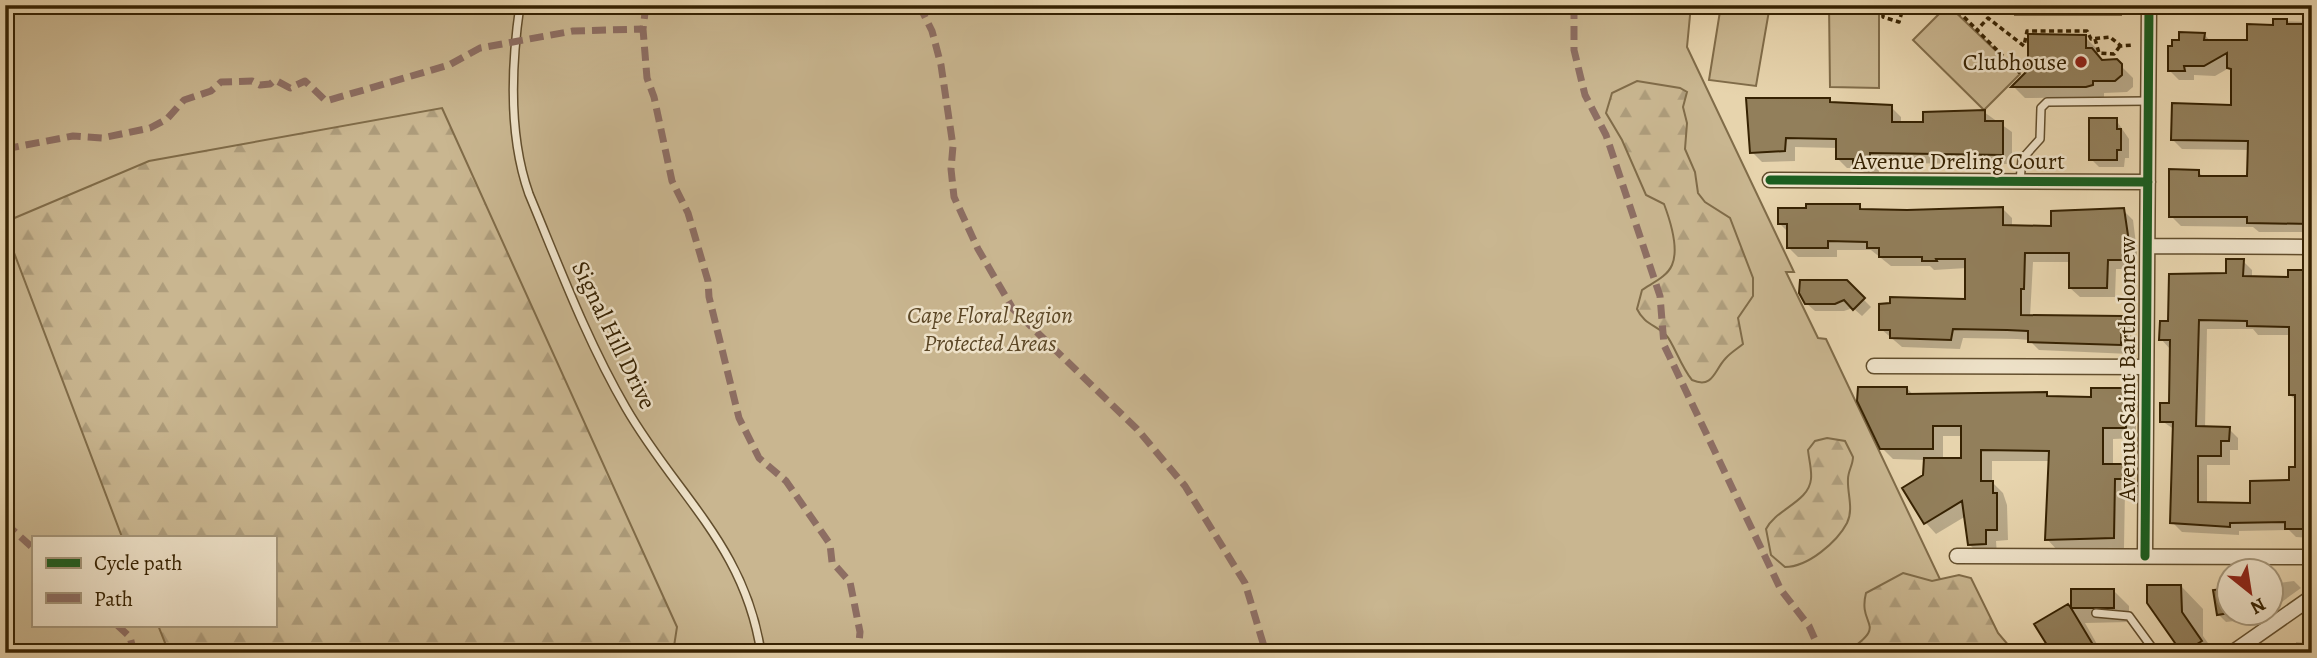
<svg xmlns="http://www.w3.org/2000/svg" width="2317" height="658" viewBox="0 0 2317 658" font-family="Alegreya,serif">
<defs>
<pattern id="forest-firs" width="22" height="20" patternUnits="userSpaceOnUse" patternTransform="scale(1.75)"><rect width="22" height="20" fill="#c9b690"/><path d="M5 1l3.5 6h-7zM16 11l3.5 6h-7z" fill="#ad9c7b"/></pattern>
</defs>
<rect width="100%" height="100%" fill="#e7d4ad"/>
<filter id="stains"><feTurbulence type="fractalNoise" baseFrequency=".00286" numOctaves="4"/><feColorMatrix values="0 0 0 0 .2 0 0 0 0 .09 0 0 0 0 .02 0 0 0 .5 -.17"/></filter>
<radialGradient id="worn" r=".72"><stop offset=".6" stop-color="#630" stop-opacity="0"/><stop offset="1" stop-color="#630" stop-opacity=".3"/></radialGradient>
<!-- green -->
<path fill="#c9b690" stroke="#806c49" stroke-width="2" fill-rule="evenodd" d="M5 5H1691L1687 47 1794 272H1786L1818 338 1826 339 1975 653H5ZM33 537H275V625H33Z
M1721 5H1770L1756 86 1709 80Z
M1829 5H1879V88L1830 87Z
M1948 5 2020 74 1984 110 1913 40Z
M2015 5H2121V15H2015Z"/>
<!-- forest -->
<path fill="url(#forest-firs)" stroke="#806c49" stroke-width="2" d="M1637 81 1680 88 1687 92 1683 107 1687 123 1685 149 1695 172 1698 193 1705 202 1730 218 1753 278V296L1738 318 1743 344C1737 349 1730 353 1725 359 1714 371 1713 389 1692 380 1681 367 1673 342 1666 335 1656 325 1644 324 1637 309L1642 290C1652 283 1667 277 1672 265 1679 249 1670 220 1664 204L1646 195 1622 140 1606 113 1612 93Z
M442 108 677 627 673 653H169L158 625H275V537H122L5 229V222L149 161Z
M1827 438 1845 441 1853 457C1853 465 1848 471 1848 479 1847 493 1854 509 1847 523 1837 542 1808 567 1785 567L1771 555 1766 529C1776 509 1809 502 1811 479 1812 470 1809 460 1808 450L1815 441Z
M1903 573 1932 581 1959 575 1971 578 1998 633 2015 653H1845C1891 623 1857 628 1866 593Z"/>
<!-- shadow -->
<path fill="#0003" fill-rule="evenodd" d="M2275 21 2312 22V232H2259L2253 227 2181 226 2171 216 2198 172 2204 177H2249V150L2182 149 2172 139 2233 107V72L2229 68 2215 76 2194 75V80H2179L2169 70 2204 34 2211 42H2248L2275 26Z
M2085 37 2097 49V56L2103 61H2116L2133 78V87L2127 92 2104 93V97L2025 98 2014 87Z
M1829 100 1834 104 1891 107 1901 117V123H1925L1984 112 2012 132V164L1879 163V173H1865L1860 168H1847L1837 158V148L1795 147V161L1762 162 1752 152Z
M2116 120 2129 139V158H2125L2124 167H2099L2091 159Z
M1859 206 1864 210 1907 212 2003 209 2012 218V227H2053L2123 210 2133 220 2137 252 2134 269H2116L2115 297H2080L2070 288 2071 262H2033L2030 317H2121L2131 327 2130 354 2039 350 2029 340 2017 339 1963 338 1960 349 1902 347 1881 329 1966 301 1967 268 1934 270 1930 266H1891L1871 250H1837V257H1798L1788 247V232L1780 224Z
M2243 261 2252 270V278H2290L2312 271V538L2296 537 2289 530 2239 531V535L2182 532 2172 522 2175 430 2162 421 2171 404 2170 349 2161 339 2170 323ZM2207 329H2253L2258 335H2291L2290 395 2297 401V469L2290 482 2252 504H2207V465H2230V450H2238V438L2229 429 2205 428Z
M1846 282 1871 307 1862 316 1853 308 1844 311H1815L1806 303Z
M1907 388 1914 396 2046 394 2051 398 2093 399 2125 389 2136 400V438L2113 439V466H2124L2135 477V489H2125L2124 548 2057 550 2047 539 2050 461H1992V482L2003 493 2007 505 2008 540 1996 541 1997 555H1980L1969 544 1966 516 1936 534 1926 523 1904 488 1925 476V460L1893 459 1882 448ZM1943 436H1963V460H1943Z
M2294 581 2301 588 2272 609V584Z
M2181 586 2203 609V636L2215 653H2184L2149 603Z
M2113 590 2129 606V622L2085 623 2102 653H2054L2068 606 2073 611 2072 591Z
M2266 612 2259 618 2226 622 2218 614Z
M2307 637H2312V653H2296V642L2307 643Z"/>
<!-- building -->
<path fill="#927f5b" stroke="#362202" stroke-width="2" fill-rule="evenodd" d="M2273 19H2287V24H2306L2305 101H2312V224L2247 223V217H2169V169L2199 170V176H2247L2248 141 2171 140 2172 103 2231 105V69L2227 68V53L2204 66H2184L2185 71H2168V46H2172V40H2179V32L2205 33 2204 40H2247V24L2273 25Z
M2028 34 2086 35V48H2092L2102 60 2117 59 2122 64V75L2115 81H2093V85L2086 87H2011L2028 70Z
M1746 98H1830V102L1892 105V122H1923V112L1985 110V121H2003V155L1870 153V164H1853V159H1836V139L1786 138 1785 151 1750 153Z
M2089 118H2117V129H2121V150H2117V160H2089Z
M1806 204H1860V209L1907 210 2003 207V225L2051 226V211L2124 208 2129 242 2125 245V260H2108L2107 288H2069V253H2025L2024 289H2021V315L2122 316 2121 345 2028 342V331L2007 330 1953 329 1951 340 1890 338V330H1879V304L1890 303V297L1965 299V259H1936L1937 261H1922V257H1879V248H1867V242L1828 241V248H1787V224H1778V208H1806Z
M2226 259H2244L2243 276 2288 277V270H2312V529H2285V522L2230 523V527L2170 523 2173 422H2160V403H2169L2170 340H2159L2160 321H2168L2169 274 2226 273ZM2199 320 2247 321V326L2289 327V395H2295V467H2289V480L2250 481V503L2198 502V456H2221V441H2229L2230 427 2196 426Z
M1800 280H1847L1865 298 1853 310 1844 300 1835 304H1805L1799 293Z
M1858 387H1907V394L2047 392V396L2091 397V388H2126V428H2103V464H2125V479H2115L2114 538 2045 540 2049 451 1981 450V481H1993V493H1997V530H1986V544L1968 545 1962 501 1924 524 1902 488 1923 475 1924 458H1961V426H1933V449H1880L1857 401Z
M2147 585H2181L2182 612 2202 641 2182 653 2147 603Z
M2230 588V613L2217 615 2213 590Z
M2071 589H2114V608H2071Z
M2068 604 2071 608 2098 653H2052L2034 624Z"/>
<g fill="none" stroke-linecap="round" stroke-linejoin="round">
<!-- service casing -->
<g stroke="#624e2d" stroke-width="10">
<path id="service" d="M520 5C511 67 508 135 529 194 559 266 587 341 626 408 677 496 745 546 761 653
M2020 181 2022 159 2040 139 2041 108 2047 102 2148 101
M2096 613 2129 616 2156 653"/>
</g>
<!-- minor casing -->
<g stroke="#624e2d" stroke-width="17">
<path id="minor" d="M1770 180 2148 182
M2148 246 2312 247
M1874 366 2146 367
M1957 556 2312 557
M2145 556 2149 5
M2232 653 2312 597"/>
</g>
<!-- path -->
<path stroke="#362202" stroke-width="3.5" stroke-dasharray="5 3.5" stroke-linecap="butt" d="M1883 5V17L1899 22 1904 5
M1952 5 1977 30
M1903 9 1911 12
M2095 39 2099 53 2114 54 2120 46
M2034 59 2019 72 1977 30 1988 18 2024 46 2027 31H2087L2091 39 2110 37 2121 46 2133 45"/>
<!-- service -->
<use href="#service" stroke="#efe3ca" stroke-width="7"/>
<!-- minor -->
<use href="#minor" stroke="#efe3ca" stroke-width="14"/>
<!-- quiet -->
<path stroke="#8d6e63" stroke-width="7" stroke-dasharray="14 7" stroke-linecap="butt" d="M646 5 643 29 647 78 654 97 672 181 688 213 708 281 709 297 739 418 759 458 786 481 830 544 832 562 850 582 860 632 858 653
M919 5 932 31 941 65 953 146 951 169 954 197 978 249 1013 309 1137 429 1185 486 1245 583 1266 653
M1574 5V50L1585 95 1606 135 1660 296 1664 345 1781 590 1809 626 1821 653
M5 149 73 136 102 138 150 128 167 119 184 100 211 91 221 82 252 81 260 85 270 84 275 80 290 88 305 81 326 101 449 65 480 48 573 31 643 29
M5 523 33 548
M117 625 130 637 134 653"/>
<!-- cycleway casing -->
<g stroke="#efe3ca" stroke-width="13">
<path id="cycleway" d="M1770 180 2148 182
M2145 556 2149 5"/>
</g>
<!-- cycleway -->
<use href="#cycleway" stroke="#1b5e20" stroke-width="9"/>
</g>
<!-- markers -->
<circle fill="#8f2418" stroke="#efe3ca" stroke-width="2.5" cx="2081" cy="62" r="7"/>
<g text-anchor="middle" stroke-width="5" stroke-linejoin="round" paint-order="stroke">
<!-- poi labels -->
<g font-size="24" fill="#362202" stroke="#efe3ca" text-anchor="end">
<text x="2067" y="70">Clubhouse</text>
</g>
<!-- street labels -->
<g font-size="24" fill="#362202" stroke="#efe3ca">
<text x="1959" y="169">Avenue Dreling Court</text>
<text transform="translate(614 335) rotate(64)" y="8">Signal Hill Drive</text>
<text transform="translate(2127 369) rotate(-90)" y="8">Avenue Saint Bartholomew</text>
</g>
<!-- park labels -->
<g font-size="24" font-style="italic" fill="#5b4726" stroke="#efe3ca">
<text x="990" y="323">Cape Floral Region<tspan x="990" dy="28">Protected Areas</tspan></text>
</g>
</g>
<!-- margin -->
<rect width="2317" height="658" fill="none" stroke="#e7d4ad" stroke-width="28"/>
<rect x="7" y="7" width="2303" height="644" fill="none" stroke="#362202" stroke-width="3.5"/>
<rect x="14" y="14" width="2289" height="630" fill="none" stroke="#362202" stroke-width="2"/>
<!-- legend -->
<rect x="32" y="536" width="245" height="91" fill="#efe3ca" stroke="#a5967a" stroke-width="2"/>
<rect x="46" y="558" width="35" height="10" fill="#1b5e20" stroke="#a5967a" stroke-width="2"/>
<text x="94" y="570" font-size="21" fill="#362202">Cycle path</text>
<rect x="46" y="593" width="35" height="10" fill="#8d6e63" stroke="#a5967a" stroke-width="2"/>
<text x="94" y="606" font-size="21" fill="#362202">Path</text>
<!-- north arrow -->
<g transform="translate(2250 592) rotate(150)"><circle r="33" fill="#efe3ca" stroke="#a5967a" stroke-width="2"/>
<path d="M0-5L12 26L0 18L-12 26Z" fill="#8f2418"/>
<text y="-10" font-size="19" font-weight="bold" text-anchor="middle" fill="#362202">N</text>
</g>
<rect width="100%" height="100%" filter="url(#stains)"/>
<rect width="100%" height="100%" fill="url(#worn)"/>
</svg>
